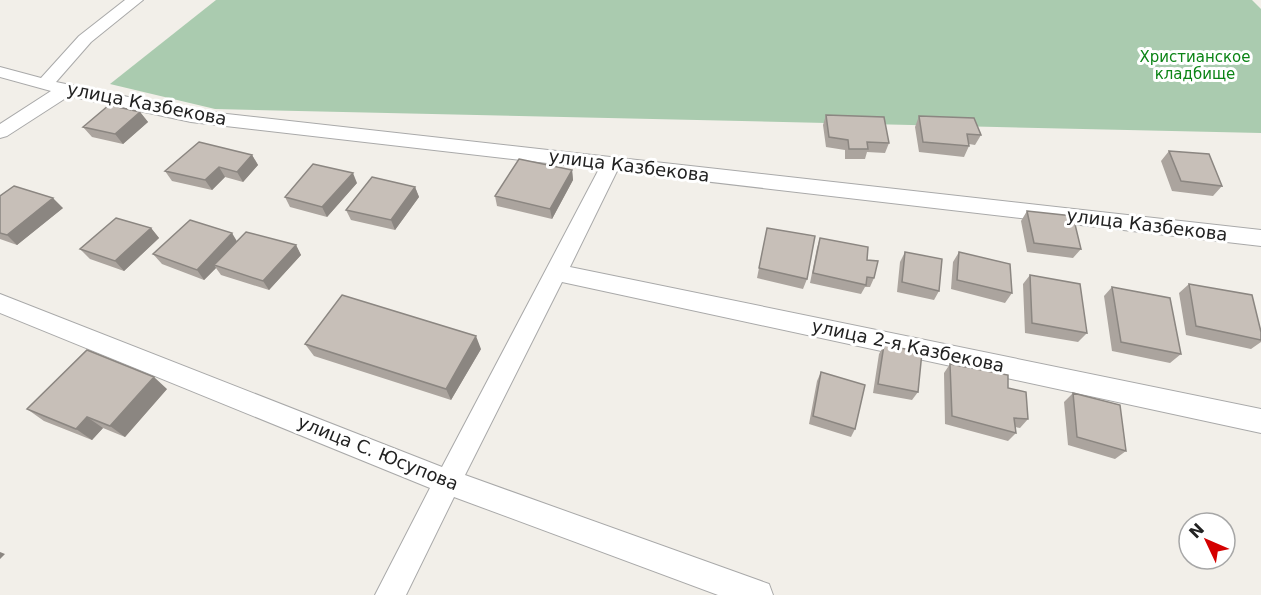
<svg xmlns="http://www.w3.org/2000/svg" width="1261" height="595" viewBox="0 0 1261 595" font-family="'DejaVu Sans',sans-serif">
<rect width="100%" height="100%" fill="#f2efe9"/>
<!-- cemetery -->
<path fill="#aacbaf" d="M216 0H1252L1261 9V133L215 109 110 84Z"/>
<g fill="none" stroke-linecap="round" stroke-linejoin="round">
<!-- minor casing -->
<g stroke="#a9a9a9" stroke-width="2">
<path id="minor" d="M125 0H143L91 42 56 82 191 110 1261 230V246L617 171 570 267 1261 409V433L562 282 465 475 758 580 769 584 773 595H718L454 497 406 595H375L430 488 0 313V294L442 467 599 169 191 122 69 96 7 136 0 138V124L51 91 0 77V67L41 78 79 36Z"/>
</g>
<!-- minor -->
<use href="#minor" fill="#fff" fill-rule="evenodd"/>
</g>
<!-- wall -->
<path fill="#aba49e" d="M140 112 148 122 123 144 92 137 83 127Z
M826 115 889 143 885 153 867 152 865 159H845V150L826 147 823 125Z
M919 116 981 135 975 145 969 144V146L964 157 919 152 915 127Z
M1169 151 1222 186 1213 196 1172 191 1161 161Z
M252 155 258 165 243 182 225 177 212 190 172 181 165 171Z
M572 170 573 180 552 219 497 206 495 196Z
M357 183 327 217 290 207 285 197Z
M415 187 419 197 395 230 351 220 346 210Z
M0 196 63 208 17 245 0 239Z
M1027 211 1081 249 1073 258 1027 252 1021 221Z
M151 228 159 238 124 271 90 259 80 249Z
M765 238 807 279 803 289 757 278Z
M820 238 867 260 874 278 870 287H865L861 294 810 283 817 248Z
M237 241 296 245 301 255 269 290 221 275 216 268 204 280 162 264 153 254Z
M905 252 939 291 934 300 897 292 900 262Z
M959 252 1012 293 1005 303 951 289 953 262Z
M1030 275 1087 333 1078 342 1025 333 1023 284Z
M1189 284 1261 332V342L1251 349 1186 335 1179 293Z
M1112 287 1181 354 1170 363 1112 351 1104 296Z
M305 344 481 349 451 400 314 356Z
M884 345 918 392 912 400 873 393 879 354Z
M950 364 1008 388 1028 419 1020 428 1015 427 1016 433 1008 441 945 424 944 373Z
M821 372 855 429 851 437 809 424 817 381Z
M167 389 125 437 103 428 92 440 44 421 27 409Z
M1073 393 1126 451 1115 459 1068 445 1064 402Z"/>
<!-- shaded-wall -->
<path fill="#8b8681" d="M140 112 148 122 123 144 115 134Z
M252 155 258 165 243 182 237 172Z
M219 167 225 177 212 190 205 180Z
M572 170 573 180 552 219 550 209Z
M353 173 357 183 327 217 322 207Z
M415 187 419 197 395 230 391 220Z
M53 198 63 208 17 245 7 235Z
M151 228 159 238 124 271 115 261Z
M232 233 238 243 214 265 216 268 204 280 197 270Z
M296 245 301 255 269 290 263 281Z
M476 336 481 349 451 400 446 389Z
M154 377 167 389 125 437 110 426Z
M87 417 103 428 92 440 76 429Z
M0 552 5 554 0 559Z"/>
<!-- building -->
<path fill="#c7bfb8" stroke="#8b8681" stroke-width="1.5" d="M109 105 140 112 115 134 83 127Z
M826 115 884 117 889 143 867 142 868 149H849L848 140 829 137Z
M919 116 974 118 981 135 967 134 969 146 923 142Z
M199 142 252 155 237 172 219 167 205 180 165 171Z
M1169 151 1209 154 1222 186 1181 181Z
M519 159 572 170 550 209 495 196Z
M313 164 353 173 322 207 285 197Z
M372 177 415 187 391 220 346 210Z
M14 186 53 198 7 235 0 233V196Z
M1027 211 1073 216 1081 249 1034 243Z
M116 218 151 228 115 261 80 249Z
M190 220 232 233 197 270 153 254Z
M767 228 815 236 807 279 759 268Z
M246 232 296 245 263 281 214 265Z
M820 238 868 247 867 260 878 261 874 278 867 277 866 285 813 273Z
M905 252 942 259 939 291 902 282Z
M959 252 1010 264 1012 293 957 280Z
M1030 275 1080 284 1087 333 1032 323Z
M1189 284 1252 295 1261 332V340L1196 326Z
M1112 287 1170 298 1181 354 1121 342Z
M342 295 476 336 446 389 305 344Z
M884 345 922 352 918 392 878 384Z
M87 350 154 377 110 426 87 417 76 429 27 409Z
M950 364 1008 375V388L1026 392 1028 419 1014 418 1016 433 952 416Z
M821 372 865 385 855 429 813 416Z
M1073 393 1120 405 1126 451 1077 437Z"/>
<g text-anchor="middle" stroke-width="6" stroke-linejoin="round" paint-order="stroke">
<!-- far-park labels -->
<g font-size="15" fill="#0c8416" stroke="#fff">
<text x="1195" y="62">Христианское<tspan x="1195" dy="17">кладбище</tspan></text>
</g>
<!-- street labels -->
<g font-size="18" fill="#222" stroke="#fff">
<text transform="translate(147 104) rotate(11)" y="6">улица Казбекова</text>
<text transform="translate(629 166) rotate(7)" y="6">улица Казбекова</text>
<text transform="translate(1147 225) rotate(7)" y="6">улица Казбекова</text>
<text transform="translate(908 346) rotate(12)" y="6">улица 2-я Казбекова</text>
<text transform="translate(378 453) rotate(22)" y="6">улица С. Юсупова</text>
</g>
</g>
<!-- north arrow -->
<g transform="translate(1207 541) rotate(314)"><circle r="28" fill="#ffffff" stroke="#a7a7a7" stroke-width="1.5"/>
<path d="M0-4.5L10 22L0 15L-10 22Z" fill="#d40000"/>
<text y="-9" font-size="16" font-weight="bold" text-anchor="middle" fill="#222222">N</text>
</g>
</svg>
